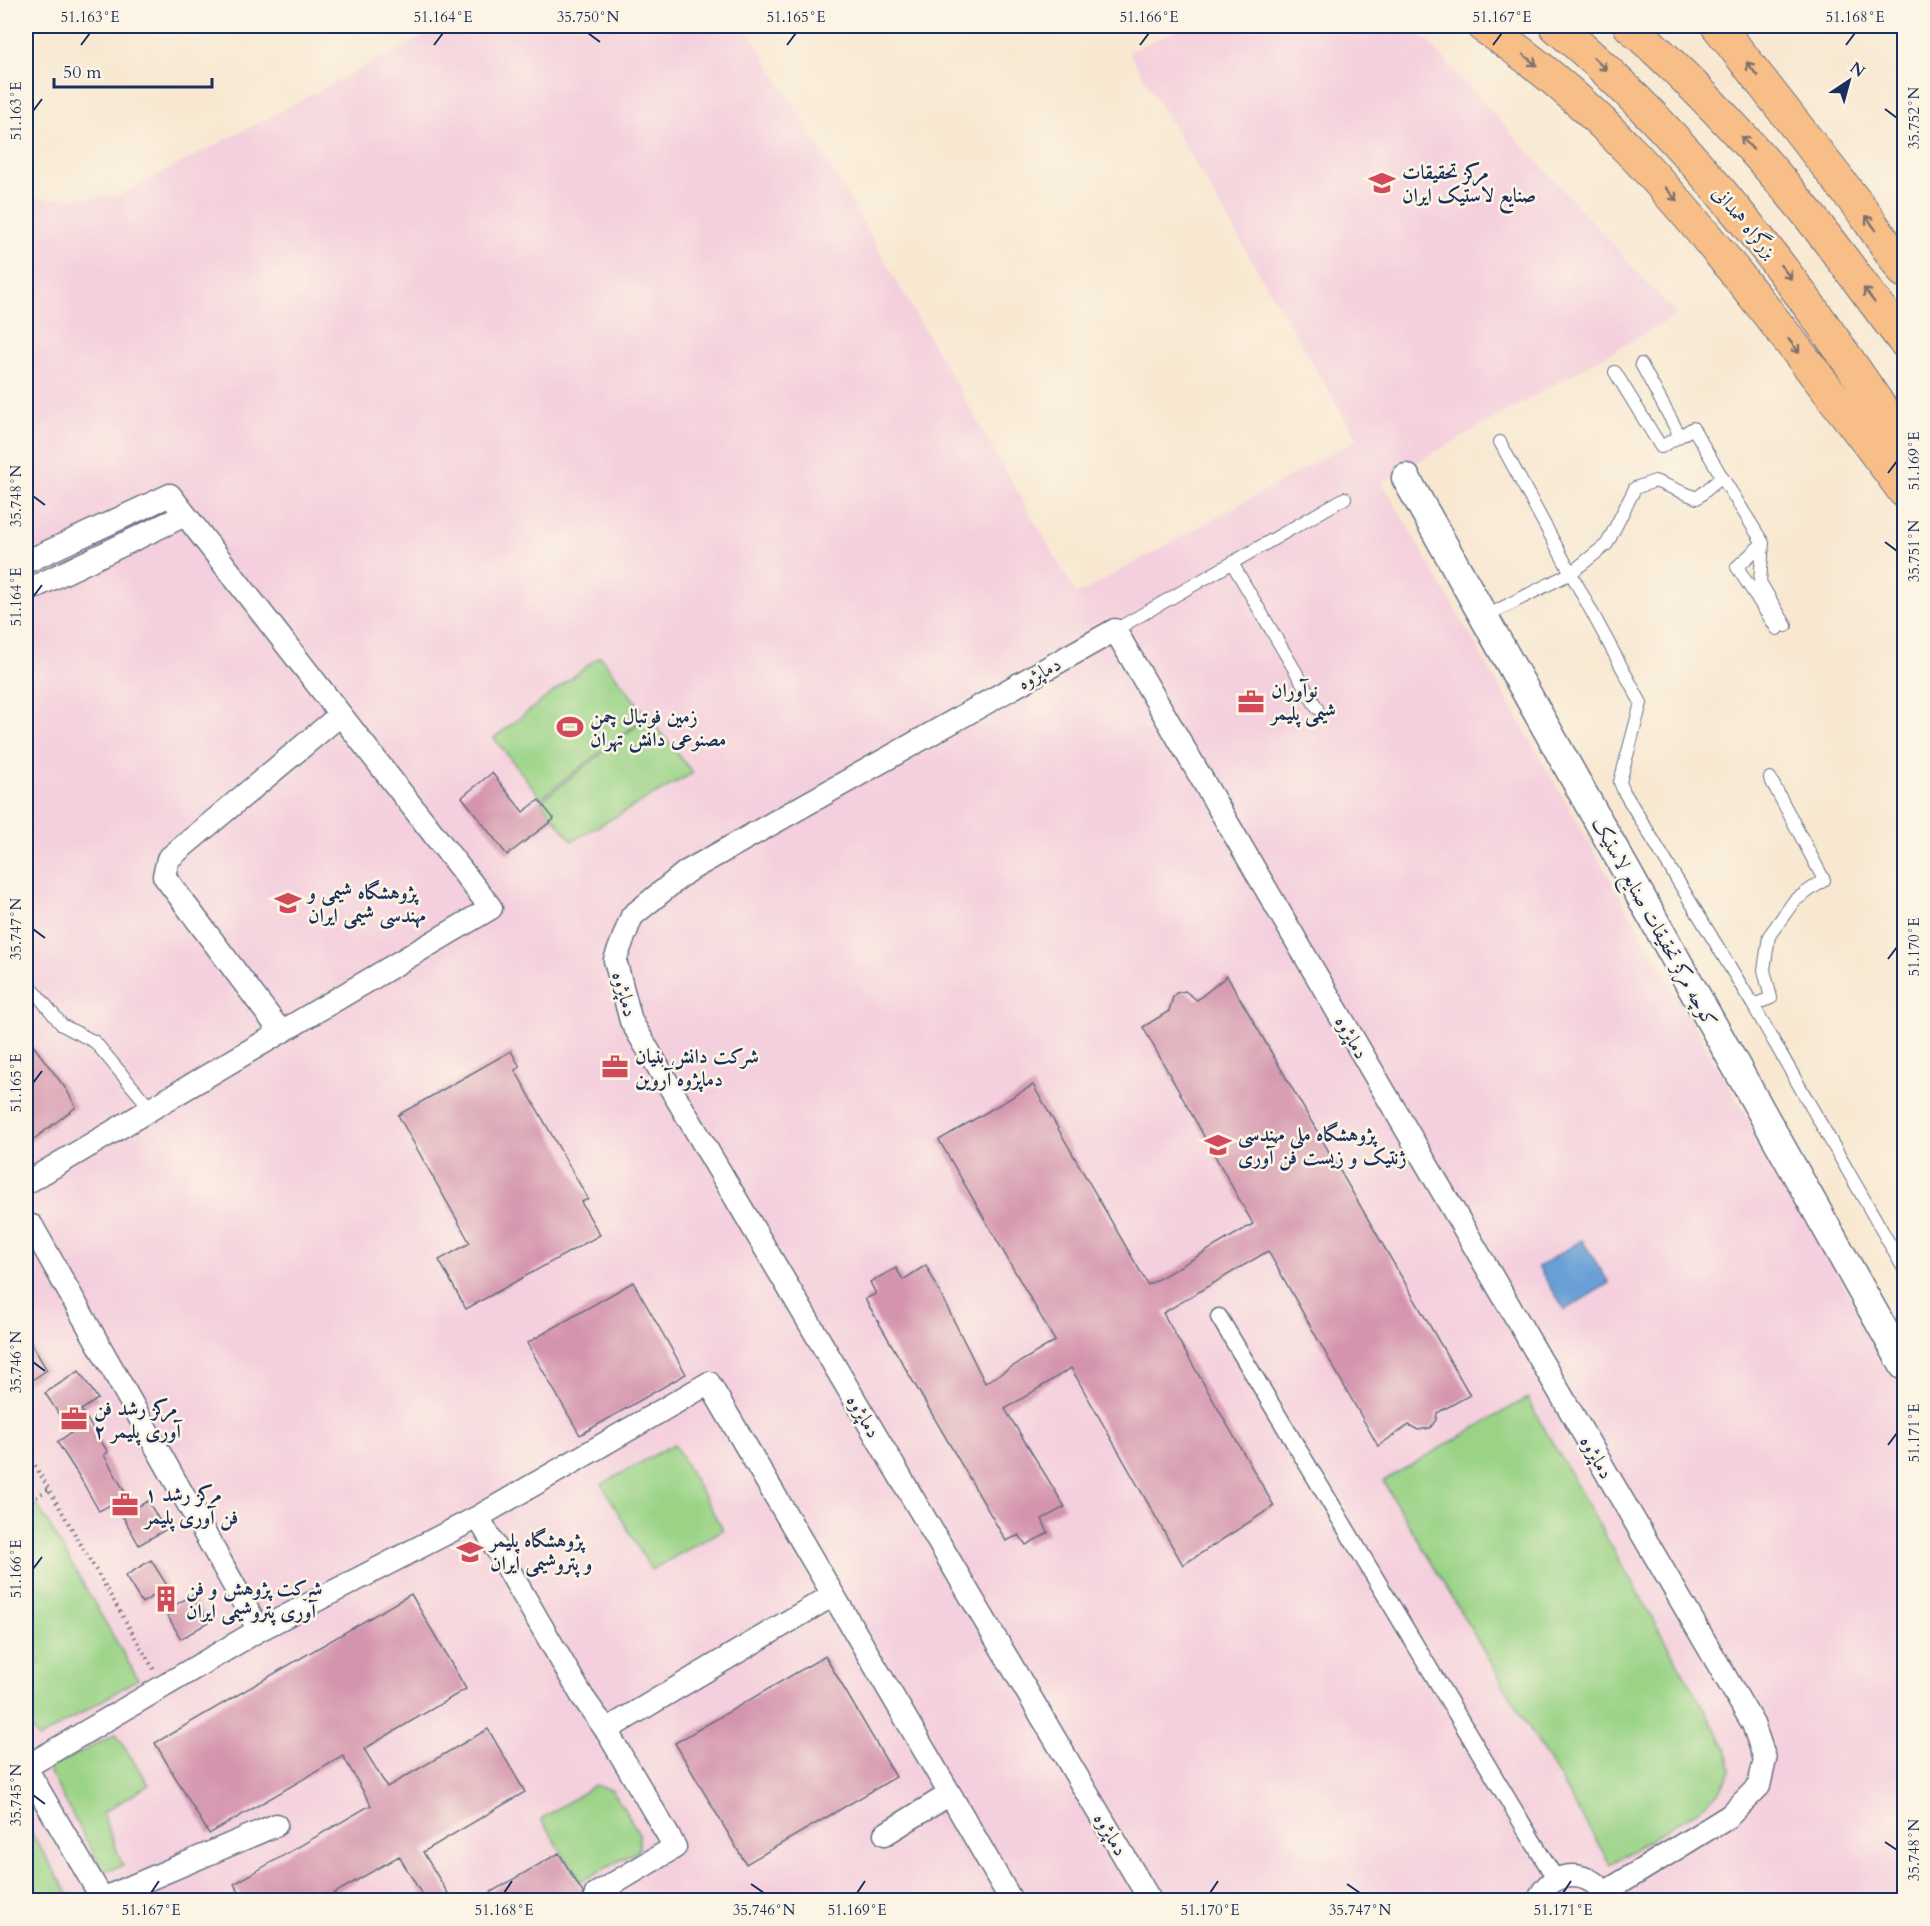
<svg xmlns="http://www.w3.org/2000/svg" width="1930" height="1926" viewBox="0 0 1930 1926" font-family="Cardo,Amiri,serif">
<rect width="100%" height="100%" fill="#fcf5e5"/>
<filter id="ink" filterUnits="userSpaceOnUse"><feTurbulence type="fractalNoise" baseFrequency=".0167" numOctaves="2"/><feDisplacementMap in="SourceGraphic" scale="12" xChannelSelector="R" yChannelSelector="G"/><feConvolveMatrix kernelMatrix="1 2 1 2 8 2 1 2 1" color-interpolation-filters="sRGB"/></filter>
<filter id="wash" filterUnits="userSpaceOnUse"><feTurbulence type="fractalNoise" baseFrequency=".008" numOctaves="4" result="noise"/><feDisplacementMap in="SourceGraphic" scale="24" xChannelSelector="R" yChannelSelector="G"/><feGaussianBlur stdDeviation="1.35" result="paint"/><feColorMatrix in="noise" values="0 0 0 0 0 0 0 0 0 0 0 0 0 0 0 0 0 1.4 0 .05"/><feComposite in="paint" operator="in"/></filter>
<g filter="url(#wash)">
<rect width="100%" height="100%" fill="#f8e8d1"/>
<!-- built -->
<path fill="#f4cfdd" d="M443 26H746L843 188 1077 595 1357 439 1129 52 1185 26H1414L1677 315 1382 482 1904 1390V1900H26V199L118 196Z"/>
<!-- green -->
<path fill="#9ad386" stroke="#5a8172" stroke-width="1.5" d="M600 656 647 716 541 798 494 738Z
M648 717 693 773 572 841 541 801Z
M1527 1398 1726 1748 1731 1769 1720 1792 1698 1810 1610 1864 1383 1481Z
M674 1444 723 1530 651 1570 602 1484Z
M37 1504 138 1679 38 1739 26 1718V1673L40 1664 26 1639V1511Z
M116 1734 149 1785 102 1813 123 1866 103 1871 48 1769Z
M595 1785 612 1790 639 1833V1850L580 1882 541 1819Z
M26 1824 72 1900H26Z"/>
<!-- water -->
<path fill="#699fd6" stroke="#42679a" stroke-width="1.5" d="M1582 1240 1609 1283 1565 1310 1538 1267Z"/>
<g id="blocks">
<!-- building -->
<path fill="#d494ad" d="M492 773 523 812 539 800 554 819 507 855 462 797Z
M1227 976 1470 1395 1437 1413 1436 1420 1430 1428 1418 1430 1409 1425 1378 1446 1268 1251 1163 1313 1274 1506 1183 1565 1071 1368 1005 1409 1065 1507 1042 1519 1048 1533 1026 1545 1019 1535 1006 1541 865 1299 876 1294 870 1282 896 1268 903 1280 926 1265 985 1383 1055 1341 939 1140 1033 1085 1148 1285 1253 1224 1143 1027 1169 1011 1173 997 1176 993 1185 991 1197 1000Z
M26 1036 66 1089 76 1107 26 1145Z
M511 1051 520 1067 515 1070 588 1199 581 1202 600 1235 466 1309 439 1260 470 1243 398 1115Z
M633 1282 686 1374 580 1435 527 1343Z
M26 1335 47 1370 26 1384Z
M79 1371 98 1399 81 1410 108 1452 104 1455 127 1496 99 1511 79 1476 57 1442 71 1433 45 1393Z
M148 1501 165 1530 139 1545 122 1515Z
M151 1560 168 1587 142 1603 125 1576Z
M411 1594 466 1689 364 1749 387 1787 488 1729 525 1792 423 1852 452 1900H425L399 1856 323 1900H244L234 1884 371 1805 343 1756 209 1834 155 1743Z
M192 1595 209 1622 181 1639 165 1611Z
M825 1656 896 1777 746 1864 675 1743Z
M559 1853 583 1893 584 1900H477Z"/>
</g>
</g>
<g filter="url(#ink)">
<use href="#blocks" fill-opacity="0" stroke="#687086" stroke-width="1.5"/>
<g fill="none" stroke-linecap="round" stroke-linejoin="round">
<!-- service casing -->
<g stroke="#687086" stroke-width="14">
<path id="service" d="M1641 364 1680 436 1693 428 1722 477
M1615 372 1661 447 1680 436
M1500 442 1641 703 1620 782 1624 792 1753 1005 1904 1269
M1763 543 1737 567 1777 629
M1232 563 1317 708
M1484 617 1571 573 1607 544 1635 488 1655 481 1697 498 1722 477 1763 543 1760 582 1786 626
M1115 630 1345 498
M26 981 62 1025 95 1042 151 1109
M1753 1005 1771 998 1764 970 1769 936 1794 901 1824 880 1770 778"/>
</g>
<!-- pedestrian casing -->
<g stroke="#687086" stroke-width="19">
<path id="pedestrian" d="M1219 1317 1556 1880"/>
</g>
<!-- minor casing -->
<g stroke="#687086" stroke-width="25">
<path id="minor" d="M26 562 170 495 491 908 26 1183
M26 591 185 515
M281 1032 164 876 168 859 340 715
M26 1230 32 1226 259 1630 478 1517 709 1383 950 1794 1011 1900
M478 1517 582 1696 606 1730
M26 1767 259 1630
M26 1768 103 1900
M885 1834 950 1794
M596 1894 675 1847 606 1730 833 1595
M102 1899 276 1825
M1150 1900 631 1021 615 960 632 916 686 872 1115 630 1753 1724 1765 1759 1759 1786 1729 1816 1604 1893
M1539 1900C1550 1867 1595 1869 1607 1900"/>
</g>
<!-- tertiary casing -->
<g stroke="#687086" stroke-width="31">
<path id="tertiary" d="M1406 478 1904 1366"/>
</g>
<!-- trunk casing -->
<g stroke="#687086" stroke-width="35">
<path id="trunk" d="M1483 26C1595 100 1681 203 1763 307 1811 368 1859 429 1904 491
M1556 26C1695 142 1805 293 1904 443
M1630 26C1694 83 1754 147 1808 214 1841 256 1872 299 1904 341
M1718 26 1864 213 1904 271"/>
</g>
<!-- path -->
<path stroke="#687086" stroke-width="4" stroke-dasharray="1.5 4.5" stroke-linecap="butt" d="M26 1450 154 1670
M26 1503 49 1489"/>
<!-- service -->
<use href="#service" stroke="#fff" stroke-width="12"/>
<!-- pedestrian -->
<use href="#pedestrian" stroke="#fff" stroke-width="16"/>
<!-- minor -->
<use href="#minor" stroke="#fff" stroke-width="22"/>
<!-- tertiary -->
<use href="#tertiary" stroke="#fff" stroke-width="28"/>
<!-- trunk -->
<use href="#trunk" stroke="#f7be87" stroke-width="33"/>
</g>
<!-- one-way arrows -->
<defs><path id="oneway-shaft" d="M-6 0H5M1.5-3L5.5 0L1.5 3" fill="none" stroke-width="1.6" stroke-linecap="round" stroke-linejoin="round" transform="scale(1.5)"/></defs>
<g stroke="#7e6f70">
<use href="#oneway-shaft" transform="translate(1530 60) rotate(39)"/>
<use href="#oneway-shaft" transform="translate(1600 64) rotate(44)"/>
<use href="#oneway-shaft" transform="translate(1752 69) rotate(-128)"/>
<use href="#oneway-shaft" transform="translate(1747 143) rotate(-133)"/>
<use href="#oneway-shaft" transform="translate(1671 194) rotate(48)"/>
<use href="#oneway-shaft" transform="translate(1871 223) rotate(-125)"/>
<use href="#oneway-shaft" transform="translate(1786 272) rotate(52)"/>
<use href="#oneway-shaft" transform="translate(1869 295) rotate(-127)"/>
<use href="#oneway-shaft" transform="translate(1794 346) rotate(52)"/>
</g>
</g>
<!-- ticks -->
<path fill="none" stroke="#1b2f5e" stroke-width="2" d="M588 33 600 42M81 45 90 33M434 45 443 33M787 45 796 33M1140 45 1149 33M1493 45 1502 33M1846 45 1855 33M1885 109 1897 118M33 111 42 99M1888 473 1897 461M33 496 45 505M1885 542 1897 551M33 597 42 585M33 929 45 938M1888 959 1897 947M33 1083 42 1071M33 1362 45 1371M1888 1445 1897 1433M33 1569 42 1557M33 1795 45 1804M1885 1842 1897 1850M751 1884 764 1893M1347 1884 1360 1893M151 1893 159 1881M504 1893 512 1881M857 1893 865 1881M1210 1893 1218 1881M1563 1893 1571 1881"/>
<!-- icons -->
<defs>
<g id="university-bare" transform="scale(2.07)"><path d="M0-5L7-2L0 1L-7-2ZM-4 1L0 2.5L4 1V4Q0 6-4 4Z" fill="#d1495b" stroke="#fcf5e5" stroke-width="2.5" paint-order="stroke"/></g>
<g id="office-bare" transform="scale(2.07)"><path d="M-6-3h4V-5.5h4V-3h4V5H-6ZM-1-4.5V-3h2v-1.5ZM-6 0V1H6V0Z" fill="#d1495b" stroke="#fcf5e5" stroke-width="2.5" paint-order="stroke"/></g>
<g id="stadium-bare" transform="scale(2.07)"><path d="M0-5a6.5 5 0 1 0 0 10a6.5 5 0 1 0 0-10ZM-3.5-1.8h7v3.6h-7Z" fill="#d1495b" stroke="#fcf5e5" stroke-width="2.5" paint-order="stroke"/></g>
<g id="building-bare" transform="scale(2.07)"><path d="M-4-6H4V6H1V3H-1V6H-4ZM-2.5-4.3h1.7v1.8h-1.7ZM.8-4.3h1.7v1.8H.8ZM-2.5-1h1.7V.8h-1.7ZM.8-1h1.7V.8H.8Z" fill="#d1495b" stroke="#fcf5e5" stroke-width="2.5" paint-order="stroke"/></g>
</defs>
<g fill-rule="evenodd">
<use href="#university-bare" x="1382" y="183"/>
<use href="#office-bare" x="1251" y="702"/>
<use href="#stadium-bare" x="570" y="727"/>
<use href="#university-bare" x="288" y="903"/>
<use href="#office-bare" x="615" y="1067"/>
<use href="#university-bare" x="1218" y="1145"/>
<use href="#office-bare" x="74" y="1419"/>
<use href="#office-bare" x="125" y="1505"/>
<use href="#university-bare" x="470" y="1552"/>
<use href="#building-bare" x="166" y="1599"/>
</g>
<g text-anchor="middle" stroke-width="5" stroke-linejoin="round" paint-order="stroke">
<!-- poi labels -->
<g font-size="20" font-weight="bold" fill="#1b2f5e" stroke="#fcf5e5" text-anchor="start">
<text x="1402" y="179">مرکز تحقیقات<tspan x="1402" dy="23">صنایع لاستیک ایران</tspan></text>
<text x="1271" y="697">نوآوران<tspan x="1271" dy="23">شیمی پلیمر</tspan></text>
<text x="590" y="723">زمین فوتبال چمن<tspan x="590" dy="23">مصنوعی دانش تهران</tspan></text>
<text x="308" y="899">پژوهشگاه شیمی و<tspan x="308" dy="23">مهندسی شیمی ایران</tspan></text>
<text x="635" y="1063">شرکت دانش بنیان<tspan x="635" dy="23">دماپژوه آروین</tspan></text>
<text x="1238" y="1141">پژوهشگاه ملی مهندسی<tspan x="1238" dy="23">ژنتیک و زیست فن آوری</tspan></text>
<text x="94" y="1415">مرکز رشد فن<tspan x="94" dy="23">آوری پلیمر ۲</tspan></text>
<text x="145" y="1501">۱ مرکز رشد<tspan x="145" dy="23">فن آوری پلیمر</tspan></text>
<text x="490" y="1547">پژوهشگاه پلیمر<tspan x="490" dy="23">و پتروشیمی ایران</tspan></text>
<text x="186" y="1595">شرکت پژوهش و فن<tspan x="186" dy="23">آوری پتروشیمی ایران</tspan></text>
</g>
<!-- street labels -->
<g font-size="20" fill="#1b2f5e" stroke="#fcf5e5">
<text transform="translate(1745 222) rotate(50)" y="7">بزرگراه همدانی</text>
<text transform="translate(1039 673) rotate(-29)" y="7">دماپژوه</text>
<text transform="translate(1655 922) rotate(61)" y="7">کوچه مرکز تحقیقات صنایع لاستیک</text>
<text transform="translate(625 994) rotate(74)" y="7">دماپژوه</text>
<text transform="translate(1352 1037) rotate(60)" y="7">دماپژوه</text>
<text transform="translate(864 1416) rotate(59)" y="7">دماپژوه</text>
<text transform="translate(1597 1457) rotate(60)" y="7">دماپژوه</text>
<text transform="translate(1111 1834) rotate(59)" y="7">دماپژوه</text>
</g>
</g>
<!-- margin -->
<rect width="1930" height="1926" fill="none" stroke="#fcf5e5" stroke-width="66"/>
<!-- north arrow -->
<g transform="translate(1849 81) rotate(36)" stroke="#fcf5e5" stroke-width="4.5" paint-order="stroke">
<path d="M0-4.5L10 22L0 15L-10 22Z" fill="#1b2f5e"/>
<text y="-9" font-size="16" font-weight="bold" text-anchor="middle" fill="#1b2f5e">N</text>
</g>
<!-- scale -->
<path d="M54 78v9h158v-9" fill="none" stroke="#1b2f5e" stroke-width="3"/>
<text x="63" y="78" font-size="18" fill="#1b2f5e" stroke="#fcf5e5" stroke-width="4.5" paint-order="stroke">50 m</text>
<rect x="33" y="33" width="1864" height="1860" fill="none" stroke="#1b2f5e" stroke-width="2"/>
<g font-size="15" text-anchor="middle" fill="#1b2f5e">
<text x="90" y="22">51.163°E</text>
<text x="443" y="22">51.164°E</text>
<text x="588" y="22">35.750°N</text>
<text x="796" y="22">51.165°E</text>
<text x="1149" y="22">51.166°E</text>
<text x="1502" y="22">51.167°E</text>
<text x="1855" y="22">51.168°E</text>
<text transform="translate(16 111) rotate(-90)" y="5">51.163°E</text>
<text transform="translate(1914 118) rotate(-90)" y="5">35.752°N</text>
<text transform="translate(1914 461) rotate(-90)" y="5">51.169°E</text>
<text transform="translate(16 496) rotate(-90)" y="5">35.748°N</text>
<text transform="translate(1914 551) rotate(-90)" y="5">35.751°N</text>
<text transform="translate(16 597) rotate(-90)" y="5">51.164°E</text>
<text transform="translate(16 929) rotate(-90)" y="5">35.747°N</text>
<text transform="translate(1914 947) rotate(-90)" y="5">51.170°E</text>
<text transform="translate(16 1083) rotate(-90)" y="5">51.165°E</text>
<text transform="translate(16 1362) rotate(-90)" y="5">35.746°N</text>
<text transform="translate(1914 1433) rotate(-90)" y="5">51.171°E</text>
<text transform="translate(16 1569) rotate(-90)" y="5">51.166°E</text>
<text transform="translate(16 1795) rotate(-90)" y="5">35.745°N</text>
<text transform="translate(1914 1850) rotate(-90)" y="5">35.748°N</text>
<text x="151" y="1915">51.167°E</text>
<text x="504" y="1915">51.168°E</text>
<text x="764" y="1915">35.746°N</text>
<text x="857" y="1915">51.169°E</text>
<text x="1210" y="1915">51.170°E</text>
<text x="1360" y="1915">35.747°N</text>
<text x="1563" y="1915">51.171°E</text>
</g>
</svg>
